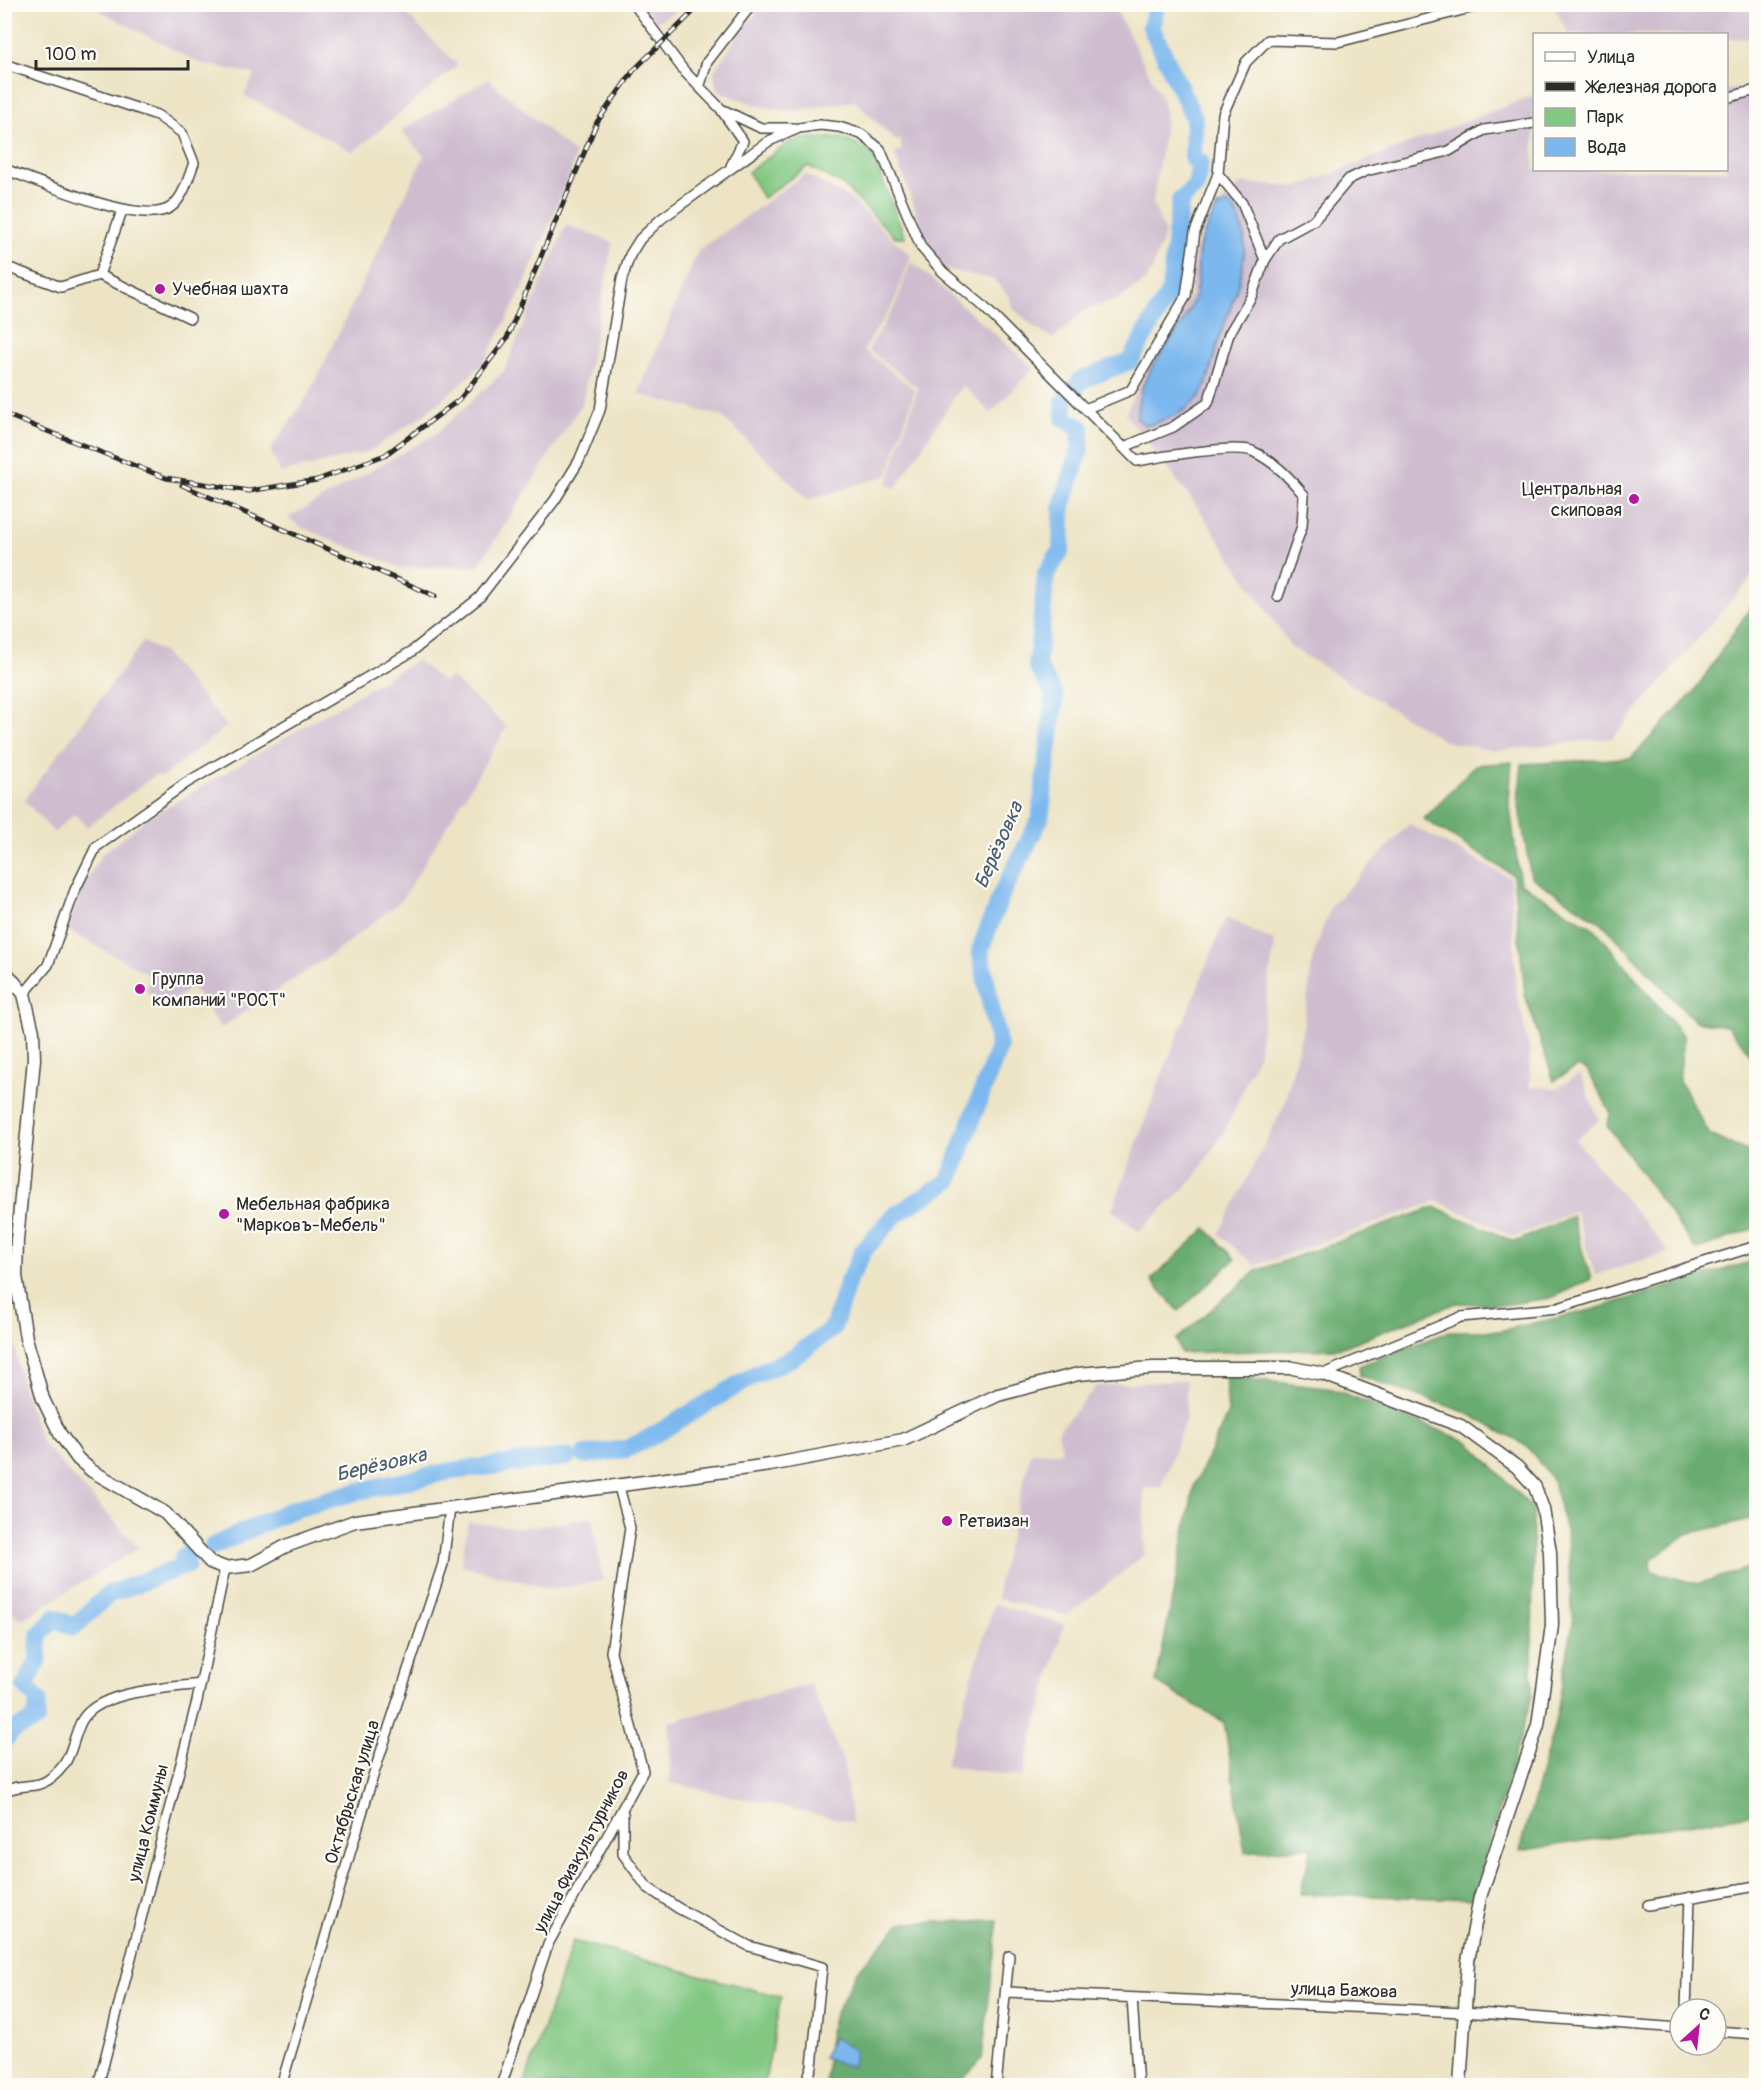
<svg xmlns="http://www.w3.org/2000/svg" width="1761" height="2090" viewBox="0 0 1761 2090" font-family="Pangolin,sans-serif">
<rect width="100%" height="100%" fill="#fdfcf7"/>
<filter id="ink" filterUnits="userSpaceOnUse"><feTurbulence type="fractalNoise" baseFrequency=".0167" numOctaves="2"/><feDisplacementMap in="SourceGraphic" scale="12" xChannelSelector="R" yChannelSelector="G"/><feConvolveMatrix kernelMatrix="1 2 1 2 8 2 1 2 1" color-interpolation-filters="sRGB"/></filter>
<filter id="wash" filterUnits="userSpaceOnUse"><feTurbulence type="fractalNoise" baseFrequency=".008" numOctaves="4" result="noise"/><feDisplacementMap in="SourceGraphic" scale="24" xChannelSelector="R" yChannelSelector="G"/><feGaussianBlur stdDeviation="1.35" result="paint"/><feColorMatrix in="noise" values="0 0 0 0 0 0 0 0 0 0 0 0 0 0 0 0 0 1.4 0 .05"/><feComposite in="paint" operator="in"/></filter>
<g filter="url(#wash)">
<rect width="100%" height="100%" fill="#ede4c5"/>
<!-- industrial -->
<path fill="#cfbdcf" d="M89 5H397L458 65 353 152 244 95 255 74 199 63Z
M643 5H681L676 11 656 22Z
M762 5H1114L1162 99 1166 117 1153 203 1165 233 1152 270 1143 283 1117 300 1084 311 1053 339 1035 328 1012 307 1010 297 994 280 946 269 930 250 895 154 901 150V141L895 140 855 101 793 111 763 107 722 93 716 86 714 71 746 23 753 18Z
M1552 5H1756V38L1727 39 1726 34H1569Z
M488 79 575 154 571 171 522 290 484 363 428 412 368 452 281 473 270 450 309 394 424 156 401 131Z
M1727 89H1756V572L1613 738 1495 751 1444 741 1291 647 1194 502 1125 414 1155 353 1191 294 1195 249 1217 207 1242 183 1298 187 1534 95V170H1726Z
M805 174 852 200 911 256 894 302 864 350 915 390 888 475 808 500 722 416 638 394 698 251Z
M566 225 613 242 582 404 478 566 400 568 301 527 288 518 437 433 504 371Z
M911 261 1034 368 991 413 962 385 896 488 887 485 918 388 868 350 896 304Z
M143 642 163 652 227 726 162 777 155 775 87 827 74 814 54 833 24 800Z
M417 660 443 682 451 677 507 727 402 900 344 946 221 1028 192 987 175 999 160 998 145 991 152 976 67 930 82 887 102 854 145 820Z
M1409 824 1510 878 1517 995 1529 1048 1530 1087 1557 1088 1580 1074 1599 1120 1576 1140 1669 1252 1595 1275 1575 1211 1515 1237 1437 1201 1255 1266 1219 1234 1284 1106 1303 1028 1313 956 1331 906Z
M1226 917 1275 942 1258 1055 1225 1130 1193 1180 1139 1232 1112 1210 1159 1082Z
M5 1324H10L23 1388 42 1443 139 1548 21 1620 5 1605Z
M1186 1380V1418L1161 1487 1144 1488V1555L1067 1616 998 1599V1585L1031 1452H1062L1058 1430 1097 1386Z
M592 1517 603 1580 553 1590 461 1565 468 1522 522 1528Z
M994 1604 1064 1624 1022 1777 945 1766Z
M810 1684 843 1761 852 1822 670 1783 669 1722Z"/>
<!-- green -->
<path fill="#82c882" stroke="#567a56" stroke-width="1.5" d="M807 138H841L871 151 905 237H895L843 185 808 166 763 198 748 172 791 141Z
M573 1941 781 1997 766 2076 761 2085H524Z"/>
<!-- forest -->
<path fill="#69ac70" stroke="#4a6c4e" stroke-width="1.5" d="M1756 599V1061L1727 1026 1695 1021 1601 922 1531 877 1518 800 1522 764 1631 758 1694 692Z
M1512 762 1509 800 1520 883 1595 929 1684 1037 1679 1080 1710 1135 1756 1155V1228L1696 1250 1607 1125 1611 1113 1587 1070 1577 1066 1554 1081 1525 995 1513 875 1424 819 1475 765Z
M1435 1207 1515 1242 1572 1216 1591 1279 1551 1298 1503 1305 1457 1303 1338 1349 1181 1353 1176 1340 1256 1271Z
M1206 1228 1235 1259 1179 1311 1151 1280Z
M1756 1260V1518L1687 1534 1650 1561 1651 1571 1697 1584 1756 1566V1677L1750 1688 1756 1747V1813L1520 1851 1555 1723 1573 1623 1567 1535 1553 1481 1528 1447 1465 1412 1360 1376 1359 1366 1450 1331H1499L1591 1310Z
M1225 1376 1333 1389 1469 1442 1533 1509 1532 1696 1473 1899 1300 1894 1312 1847 1245 1852 1224 1722 1156 1682 1194 1486 1228 1413Z
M998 1920 982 2059 956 2085 825 2086 831 2023 856 1972 901 1923Z"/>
<!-- water -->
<path fill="#7cb8ee" stroke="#54728c" stroke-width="1.5" d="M1229 204C1264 241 1231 301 1218 342 1213 359 1209 385 1198 398 1184 414 1165 420 1145 426L1137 418C1138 363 1179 344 1195 296 1200 278 1196 258 1201 241 1205 229 1212 218 1217 207Z
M833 2038 855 2050 852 2067 823 2058Z"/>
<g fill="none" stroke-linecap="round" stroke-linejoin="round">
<!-- river -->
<path stroke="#7cb8ee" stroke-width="18" d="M1076 387 1081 380 1130 361 1170 291 1180 201 1196 186 1200 162 1193 159 1194 118 1151 27 1157 4
M853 1272 863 1251 895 1215 949 1181 999 1047 980 950 1001 895 1040 819 1055 696 1037 666 1046 574 1061 550 1062 506 1080 449 1081 428 1064 418V401
M584 1455 627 1449 651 1437 754 1375 792 1358 833 1328 848 1281
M213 1546 291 1510 355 1492 451 1471 567 1457
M4 1740 13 1730 36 1720 38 1700 25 1686 38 1660 39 1635 55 1618 74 1627 109 1594 187 1565 183 1557 190 1552"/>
</g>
</g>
<g filter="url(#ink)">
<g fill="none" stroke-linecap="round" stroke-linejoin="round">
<!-- minor casing -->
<g stroke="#484742" stroke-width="12">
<path id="minor" d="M634 4 685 72 721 109 761 128H794
M4 64 157 115 182 133 194 163C188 178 184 197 171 207 143 228 36 180 4 169
M700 85 707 62 752 4
M1726 98 1756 90
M722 111 743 141 731 166
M1265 260 1279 239 1314 220 1349 179 1366 171 1449 151 1484 130 1534 123
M4 266 61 287 99 275 190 318
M99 275 122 211
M1085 409 1131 390 1186 296 1195 232 1218 174
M1124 447 1173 427 1208 403 1229 334 1251 297 1265 260 1242 203 1218 174 1223 114 1246 62 1268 40 1338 42 1486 4
M24 994 48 965 75 890 96 847 186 783 411 652 479 598 555 500 579 461 600 410 622 279 630 255 640 239 661 219 769 141 799 128 820 125 839 127 861 134 880 149 921 247 943 272 982 305 1137 461C1158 457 1235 444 1252 451 1274 461 1289 477 1304 495L1302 526 1278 596
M1323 1374 1461 1317 1558 1308 1756 1246
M4 1792C17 1783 36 1789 48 1780 73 1763 70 1745 81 1722 97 1690 169 1688 201 1684
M623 1813V1854L647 1887 678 1908 749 1946 822 1967 812 2066 805 2086
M1648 1905 1756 1886
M1006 1992 1464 2012 1680 2028
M1132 1998 1138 2086
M1686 2009 1690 1897
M1716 2031 1756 2034
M98 2086 197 1701 225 1568
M281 2086 373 1776 443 1564 450 1508
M501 2086 548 1944 643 1771 611 1652 630 1528 619 1487
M996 2086 1009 1956"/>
</g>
<!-- tertiary casing -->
<g stroke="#484742" stroke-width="15">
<path id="tertiary" d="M4 970 24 994 33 1032 34 1059 17 1240 16 1276 26 1338 43 1399 60 1434 78 1459 92 1471 165 1513 210 1562 225 1568 251 1565 286 1546 355 1521 770 1465 903 1440 998 1395 1078 1374 1152 1368H1293L1323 1374 1461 1426 1517 1467 1535 1487 1543 1509 1550 1552 1552 1625 1538 1725 1480 1897 1468 1961 1460 2086"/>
</g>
<!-- minor -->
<use href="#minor" stroke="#fff" stroke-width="9"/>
<!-- tertiary -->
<use href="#tertiary" stroke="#fff" stroke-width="12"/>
<!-- rail casing -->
<g stroke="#2b2b2b" stroke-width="5">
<path id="rail" d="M4 414 166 478 249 491 317 480 385 455 460 399 507 338 597 122 634 70 701 4
M182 485 435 596"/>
</g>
<!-- rail -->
<use href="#rail" stroke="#fdfcf7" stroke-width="3" stroke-dasharray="9" stroke-linecap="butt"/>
</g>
</g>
<!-- markers -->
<g fill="#b5179e" stroke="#fdfcf7" stroke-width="2">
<circle cx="160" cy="289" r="6"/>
<circle cx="1634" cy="499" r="6"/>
<circle cx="140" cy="989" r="6"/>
<circle cx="224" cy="1214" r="6"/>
<circle cx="947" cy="1521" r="6"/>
</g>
<g text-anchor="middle" stroke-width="4.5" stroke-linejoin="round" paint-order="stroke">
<!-- poi labels -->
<g font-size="18" fill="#2b2b2b" stroke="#fdfcf7" text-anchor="start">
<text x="172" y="295">Учебная шахта</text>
<text x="1622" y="495" text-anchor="end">Центральная<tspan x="1622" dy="21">скиповая</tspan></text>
<text x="152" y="985">Группа<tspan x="152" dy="21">компаний "РОСТ"</tspan></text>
<text x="236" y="1210">Мебельная фабрика<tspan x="236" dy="21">"Марковъ-Мебель"</tspan></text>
<text x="959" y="1527">Ретвизан</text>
</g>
<!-- street labels -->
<g font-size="18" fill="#2b2b2b" stroke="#fdfcf7">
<text transform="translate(352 1792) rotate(-73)" y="6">Октябрьская улица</text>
<text transform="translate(148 1823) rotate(-76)" y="6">улица Коммуны</text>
<text transform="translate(581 1851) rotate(-62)" y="6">улица Физкультурников</text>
<text transform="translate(1344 1990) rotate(2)" y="6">улица Бажова</text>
</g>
<!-- water labels -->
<g font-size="20" font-style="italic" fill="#475c6f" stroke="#fdfcf7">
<text transform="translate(998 845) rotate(-66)" y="7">Берёзовка</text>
<text transform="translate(381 1464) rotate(-13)" y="7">Берёзовка</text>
</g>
</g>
<!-- margin -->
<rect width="1761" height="2090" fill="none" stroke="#fdfcf7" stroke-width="24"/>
<!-- legend -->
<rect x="1533" y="33" width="195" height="138" fill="#fdfcf7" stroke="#a9a8a5" stroke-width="1.5"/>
<rect x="1545" y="52" width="30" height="9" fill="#ffffff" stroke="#a9a8a5" stroke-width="1.5"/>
<text x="1587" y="63" font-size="18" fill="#2b2b2b">Улица</text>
<rect x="1545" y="82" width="30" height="9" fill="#2b2b2b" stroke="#a9a8a5" stroke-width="1.5"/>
<text x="1587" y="93" font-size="18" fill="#2b2b2b">Железная дорога</text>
<rect x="1545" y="108" width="30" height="18" fill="#82c882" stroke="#a9a8a5" stroke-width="1.5"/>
<text x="1587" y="123" font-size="18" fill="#2b2b2b">Парк</text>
<rect x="1545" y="138" width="30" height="18" fill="#7cb8ee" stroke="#a9a8a5" stroke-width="1.5"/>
<text x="1587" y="153" font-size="18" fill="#2b2b2b">Вода</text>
<!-- north arrow -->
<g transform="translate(1698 2027) rotate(27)"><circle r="28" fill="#fdfcf7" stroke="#a9a8a5" stroke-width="1.5"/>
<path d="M0-4.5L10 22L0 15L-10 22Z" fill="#b5179e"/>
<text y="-9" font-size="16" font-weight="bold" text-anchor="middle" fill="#2b2b2b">С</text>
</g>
<!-- scale -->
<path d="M36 60v9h152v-9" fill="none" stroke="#2b2b2b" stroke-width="3"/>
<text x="45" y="60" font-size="18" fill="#2b2b2b" stroke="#fdfcf7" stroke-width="4.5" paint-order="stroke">100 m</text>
</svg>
